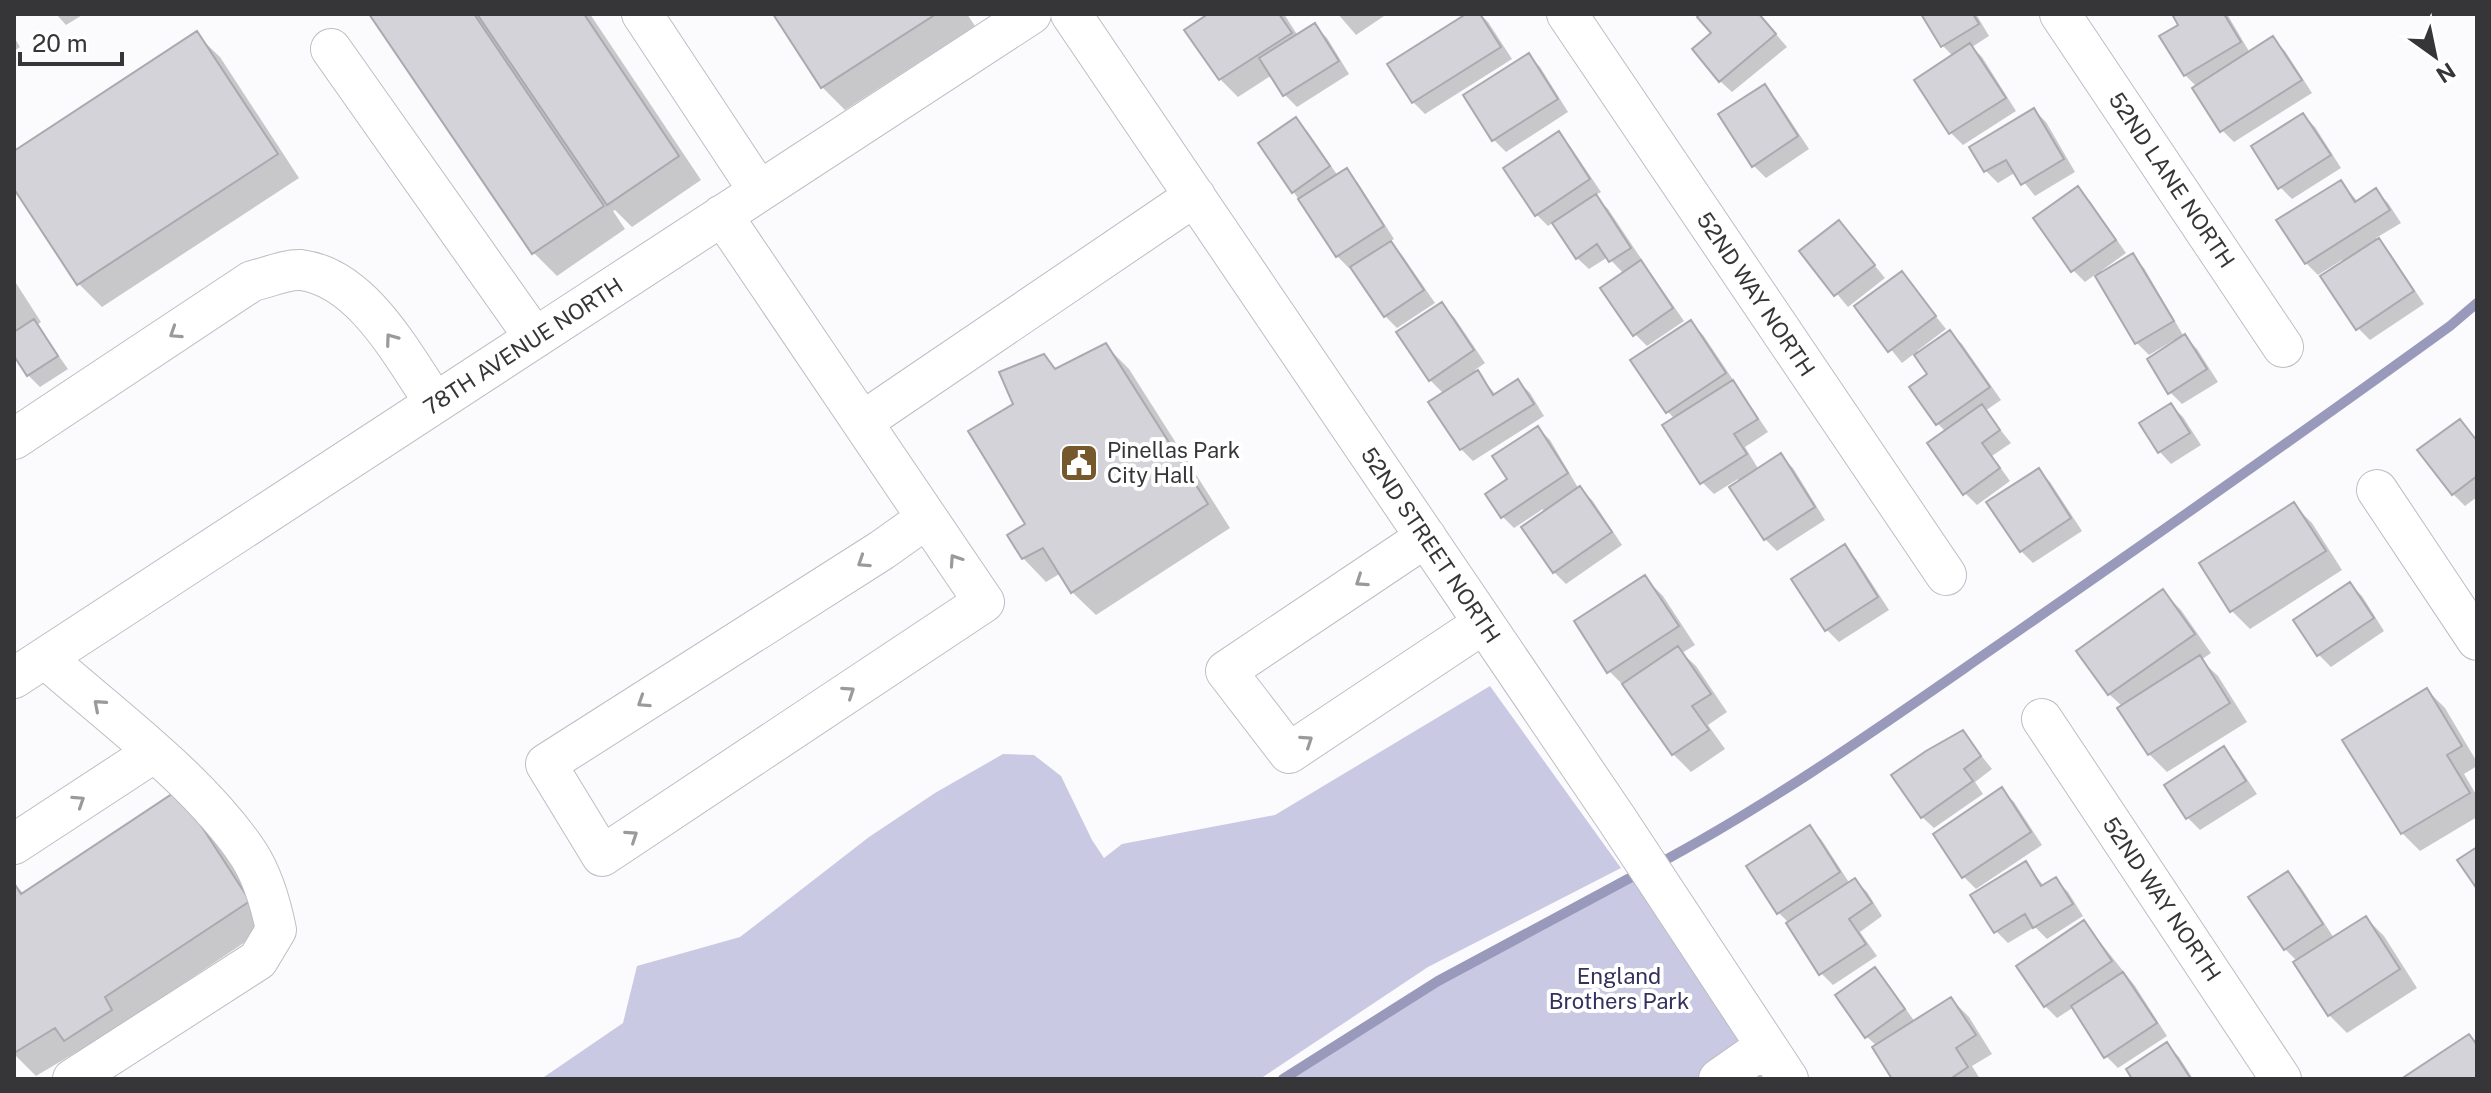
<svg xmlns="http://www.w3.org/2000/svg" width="2491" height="1093" viewBox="0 0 2491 1093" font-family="'Public Sans',sans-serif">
<rect width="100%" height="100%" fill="#fbfbfe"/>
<!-- green -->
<path fill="#c9c9e4" d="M1490 686 1621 868 1428 967 1260 1079H541L623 1023 637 966 740 937 869 837 935 793 1003 754 1034 755 1061 776 1092 840 1104 858 1122 844 1275 815Z
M1651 872 1788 1079H1291L1438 981Z"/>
<!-- shadow -->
<path fill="#0003" d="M56 14H84L66 25Z
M371 14H590L701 180 632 227 615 210 613 211 625 229 557 276 534 253Z
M775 14H967L975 26 845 110 822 87Z
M1211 14H1284L1298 36 1315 26 1327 38 1349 74 1297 107 1285 95 1272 75 1238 97 1220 79Z
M1338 14H1387L1356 35Z
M1470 14H1480L1488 22 1512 59 1425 114 1413 102Z
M1704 14H1759L1787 47 1732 92 1720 81 1714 33Z
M1923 14H1976L1989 36 1972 47 1982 57 2016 111 1963 145 1951 133 1916 80 1953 56 1942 45Z
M2174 14H2227L2250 53 2273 39 2285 51 2312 93 2234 142 2222 130 2197 87 2185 75 2181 25Z
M196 34 220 57 299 178 102 307 79 284 14 185V153Z
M14 37 20 47 14 51Z
M1528 55 1540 67 1568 112 1506 152 1494 140Z
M1764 87 1776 99 1809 149 1766 178 1754 166Z
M2034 110 2046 122 2075 172 2035 196 2016 172 1998 183 1986 171Z
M2303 115 2315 127 2341 168 2292 199 2280 187Z
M1296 120 1308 132 1338 176 1346 171 1358 183 1394 239 1389 242 1402 255 1435 303 1397 328 1385 316 1352 266 1349 268 1337 256 1293 191Z
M1558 134 1570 146 1601 192 1594 196 1608 209 1642 260 1639 262 1652 275 1684 321 1647 346 1635 334 1624 274 1608 257 1589 269 1577 258 1554 222 1548 226 1536 214Z
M2341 182 2358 202 2376 191 2388 203 2401 223 2376 238 2390 253 2424 304 2370 340 2358 328 2342 260 2318 275 2306 263Z
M2078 189 2090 201 2126 253 2101 271 2103 273 2132 256 2144 268 2183 335 2197 349 2218 382 2182 404 2170 392 2176 343 2174 340 2149 355 2137 343 2096 274 2085 282 2073 270Z
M1839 222 1885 278 1848 307 1802 252Z
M1902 274 1946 329 1917 351 1919 354 1950 332 1962 344 2001 400 1985 411 2011 443 1992 456 2010 481 1977 505 1965 493 1946 432 1938 424 1930 375 1915 353 1902 363 1857 307Z
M14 280 41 322 37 325 68 369 40 387 28 375 14 352V334L18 332 14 328Z
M1442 305 1454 317 1485 363 1475 370 1496 395 1518 381 1530 393 1544 416 1473 461 1461 449 1444 394 1430 380Z
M1691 323 1703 335 1768 432 1745 447 1759 470 1781 456 1793 468 1825 520 1777 551 1765 539 1738 479 1714 494 1702 482 1675 419 1668 412Z
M1106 346 1129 369 1230 528 1096 615 1072 592 1061 573 1046 582 1023 558 1027 524 1016 405 1043 356 1057 370Z
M2171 405 2183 417 2201 445 2171 464 2160 452Z
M2460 421 2477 440V497L2465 506 2453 494Z
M1538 428 1550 440 1577 486 1592 500 1622 545 1566 584 1554 572 1543 509 1514 528 1502 516Z
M2038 470 2050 482 2082 531 2033 563 2021 551Z
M2294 505 2312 523 2342 570 2250 629 2232 611 2202 563Z
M1844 547 1856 559 1889 610 1839 642 1827 630Z
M1645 578 1663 596 1695 645 1682 653 1696 666 1727 712 1708 725 1725 749 1691 772 1673 754 1627 689 1609 671Z
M2350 584 2362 596 2384 631 2331 667 2319 655Z
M2163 592 2181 610 2211 653 2201 660 2218 676 2247 722 2167 772 2149 754 2123 707 2109 694Z
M2427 690 2445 708 2477 762V766L2464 774 2477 796V817L2420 851 2402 833Z
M1963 733 1992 769 1975 782 1983 794 1934 828 1922 817Z
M2223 749 2235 761 2257 794 2200 830 2188 818 2167 785Z
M2002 790 2014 802 2042 845 1976 889 1964 877 1935 835Z
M201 816 272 924 127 1021 89 1063 78 1051 36 1076 14 1054V884L24 894Z
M1809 827 1821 839 1850 884 1855 880 1867 892 1882 916 1860 932 1877 956 1833 985 1821 973 1789 923 1779 913 1749 867Z
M2025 863 2044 886 2056 880 2068 892 2083 916 2047 939 2035 927 2008 943 1996 931Z
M2288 874 2300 886 2334 938 2366 918 2384 936 2417 988 2347 1033 2329 1015 2298 962 2285 949Z
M2084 922 2135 986 2167 1036 2118 1068 2106 1056 2074 1007 2057 1018 2045 1006Z
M1875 969 1886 981 1915 1022 1951 999 1969 1017 1992 1054 1972 1066 1980 1079H1895L1877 1046 1867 1037Z
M2167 1045 2179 1057 2193 1079H2135Z"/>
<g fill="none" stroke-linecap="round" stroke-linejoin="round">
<!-- stream -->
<path stroke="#99b" stroke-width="10" d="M1656 865C1780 799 1895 716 2011 636 2158 534 2305 431 2450 326L2477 303
M1283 1079 1438 981 1641 872"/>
</g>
<!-- building -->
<path fill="#d3d3d9" stroke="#a9a9af" stroke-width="2" d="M369 14H474L604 206 532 254Z
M477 14H584L679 156 607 205Z
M773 14H936L821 88Z
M1208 14H1279L1292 33 1219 80 1184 30Z
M1466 14H1480L1501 47 1412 103 1387 64Z
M1700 14H1759L1776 34 1719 82 1692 49 1711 33 1697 17Z
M1921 14H1973L1979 24 1941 47Z
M2172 14H2224L2241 42 2184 76 2159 36 2178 25Z
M1315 23 1339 61 1283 96 1259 58Z
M197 31 278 154 77 285 14 189V151Z
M2273 36 2302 80 2220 132 2192 88Z
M1970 43 2006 98 1949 134 1914 80Z
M1529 53 1558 99 1492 141 1463 95Z
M1765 84 1798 136 1752 167 1718 114Z
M2034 108 2064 159 2021 185 2006 160 1984 172 1969 147Z
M2303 113 2331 155 2278 189 2251 146Z
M1296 117 1330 166 1292 193 1258 143Z
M1559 131 1590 179 1535 216 1503 168Z
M1347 168 1384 226 1336 257 1298 199Z
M2341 180 2355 202 2376 188 2390 210 2305 264 2276 220Z
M2078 186 2116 240 2071 272 2033 218Z
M1596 194 1631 248 1609 262 1597 244 1576 259 1552 223Z
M1839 220 1875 265 1834 296 1799 251Z
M2379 238 2414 291 2356 330 2320 276Z
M1391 241 1424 290 1384 317 1350 267Z
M2133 253 2174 321 2135 344 2095 276Z
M1641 260 1673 308 1633 336 1600 288Z
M1902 271 1936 316 1888 352 1854 306Z
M1442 302 1474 350 1429 381 1396 332Z
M34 319 58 356 27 376 14 356V332Z
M1691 320 1726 373 1666 413 1630 360Z
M1950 330 1990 387 1936 425 1909 387 1927 374 1914 355Z
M2185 334 2207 369 2168 394 2147 359Z
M1106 343 1208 504 1071 593 1043 548 1022 559 1007 535 1025 524 968 431 1013 404 999 372 1044 354 1055 369Z
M1478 370 1493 395 1518 379 1534 404 1460 450 1428 402Z
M1733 380 1758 419 1734 434 1747 454 1700 484 1662 425Z
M2171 403 2190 433 2158 453 2139 423Z
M1982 404 2000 430 1982 443 2000 468 1963 495 1927 443Z
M2460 419 2477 441V476L2452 495 2417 450Z
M1538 426 1568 473 1501 518 1485 494 1507 479 1492 456Z
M1781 453 1815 507 1764 540 1729 487Z
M2039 468 2071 518 2020 552 1986 502Z
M1580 486 1612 532 1553 573 1521 527Z
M2294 502 2326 551 2230 612 2199 563Z
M1845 544 1878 597 1825 631 1791 579Z
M1645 575 1679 626 1607 673 1574 621Z
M2350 582 2374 618 2317 656 2293 620Z
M2163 589 2195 634 2108 695 2076 651Z
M1678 646 1711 694 1692 706 1709 730 1672 755 1622 684Z
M2200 655 2230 703 2148 755 2117 708Z
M2427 688 2462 746 2447 755 2470 793 2401 834 2342 740Z
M1963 730 1981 756 1964 769 1973 781 1921 818 1891 775 1926 751Z
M2224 746 2246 781 2186 819 2164 785Z
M2002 787 2031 832 1962 878 1933 834Z
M178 790 250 901 105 997 112 1010 64 1041 55 1028 14 1053V883L21 894Z
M1810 825 1840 872 1777 914 1746 866Z
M2477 847V889L2457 860Z
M2026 861 2041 886 2056 877 2073 904 2033 928 2025 914 1994 933 1970 895Z
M2288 871 2323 924 2284 950 2248 897Z
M1855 878 1872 903 1849 919 1866 944 1819 975 1786 923Z
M2366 916 2400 969 2328 1016 2293 962Z
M2084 920 2112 961 2044 1007 2016 966Z
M1875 967 1905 1009 1865 1038 1835 995Z
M2123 972 2157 1023 2104 1058 2071 1006Z
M1951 997 1976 1035 1956 1048 1968 1067 1950 1079H1892L1872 1047Z
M2469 1034 2477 1045V1079H2401Z
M2167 1042 2191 1079H2132L2126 1069Z"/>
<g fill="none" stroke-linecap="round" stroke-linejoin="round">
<!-- minor casing -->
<g stroke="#bdbdc3" stroke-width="42">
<path id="minor" d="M642 14 759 191
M1071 14 1616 818 1788 1079
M1567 14 1946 575
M2060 14 2283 347
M331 49 535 338
M722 215 862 422 1195 196
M862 422 984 602 602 856 546 764 882 550 927 518
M14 439 252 281C267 278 286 269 301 270 363 278 403 356 435 403
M2377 490 2477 640
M1426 537 1226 671 1289 753 1484 623
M45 658C111 716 201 782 249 855 263 877 271 905 276 930L258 960 73 1079
M14 678 1031 14
M2042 719 2281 1079
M14 844 153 753
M1719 1079 1766 1046"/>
</g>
<!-- minor -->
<use href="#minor" stroke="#fff" stroke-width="40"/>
</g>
<!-- one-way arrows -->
<defs><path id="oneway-chevron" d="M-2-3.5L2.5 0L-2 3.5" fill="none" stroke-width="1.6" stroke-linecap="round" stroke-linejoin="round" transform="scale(2)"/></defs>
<g stroke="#9a9a9c">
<use href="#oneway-chevron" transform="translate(175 333) rotate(147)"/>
<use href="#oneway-chevron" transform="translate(391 339) rotate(-126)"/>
<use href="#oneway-chevron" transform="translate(955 560) rotate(-124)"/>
<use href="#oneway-chevron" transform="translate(863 562) rotate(147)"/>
<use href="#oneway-chevron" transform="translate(1361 581) rotate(146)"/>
<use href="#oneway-chevron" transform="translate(849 692) rotate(-34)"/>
<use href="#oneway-chevron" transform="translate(643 702) rotate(147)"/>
<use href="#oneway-chevron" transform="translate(99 705) rotate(-139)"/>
<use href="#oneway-chevron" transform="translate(1307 741) rotate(-34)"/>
<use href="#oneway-chevron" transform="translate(79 801) rotate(-33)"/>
<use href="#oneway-chevron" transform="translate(632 836) rotate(-34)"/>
</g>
<!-- icons -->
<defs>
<g id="civic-square" transform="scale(2)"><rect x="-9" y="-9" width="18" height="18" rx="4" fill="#75582c" stroke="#fff"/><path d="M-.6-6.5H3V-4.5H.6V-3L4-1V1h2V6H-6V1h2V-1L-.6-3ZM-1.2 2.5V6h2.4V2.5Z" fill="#fff"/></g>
</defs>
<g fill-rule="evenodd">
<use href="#civic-square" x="1079" y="463"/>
</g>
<g text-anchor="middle" stroke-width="8" stroke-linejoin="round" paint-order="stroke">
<!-- street labels -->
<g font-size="22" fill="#363638" stroke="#fff">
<text transform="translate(2172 180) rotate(56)" y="8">52ND LANE NORTH</text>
<text transform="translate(1756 294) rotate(56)" y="8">52ND WAY NORTH</text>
<text transform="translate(523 346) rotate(-33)" y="8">78TH AVENUE NORTH</text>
<text transform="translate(1431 545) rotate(56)" y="8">52ND STREET NORTH</text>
<text transform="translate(2162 899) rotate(56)" y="8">52ND WAY NORTH</text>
</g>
<!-- poi labels -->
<g font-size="22" fill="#363638" stroke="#fff" text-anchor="start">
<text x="1107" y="458">Pinellas Park<tspan x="1107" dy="25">City Hall</tspan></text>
</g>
<!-- park labels -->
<g font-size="22" fill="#34305e" stroke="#fff">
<text x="1619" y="984">England<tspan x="1619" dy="25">Brothers Park</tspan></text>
</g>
</g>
<!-- border -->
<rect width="2491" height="1093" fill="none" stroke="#363638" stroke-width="32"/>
<!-- north arrow -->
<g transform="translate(2435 56) rotate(147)" stroke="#ffffff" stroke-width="6" paint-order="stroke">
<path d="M0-6L14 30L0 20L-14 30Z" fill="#363638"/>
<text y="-12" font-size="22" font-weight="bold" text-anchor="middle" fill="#363638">N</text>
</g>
<!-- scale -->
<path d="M20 52v12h102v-12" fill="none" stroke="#363638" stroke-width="4"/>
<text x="32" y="52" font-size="24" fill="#363638" stroke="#ffffff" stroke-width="6" paint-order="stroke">20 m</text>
</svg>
